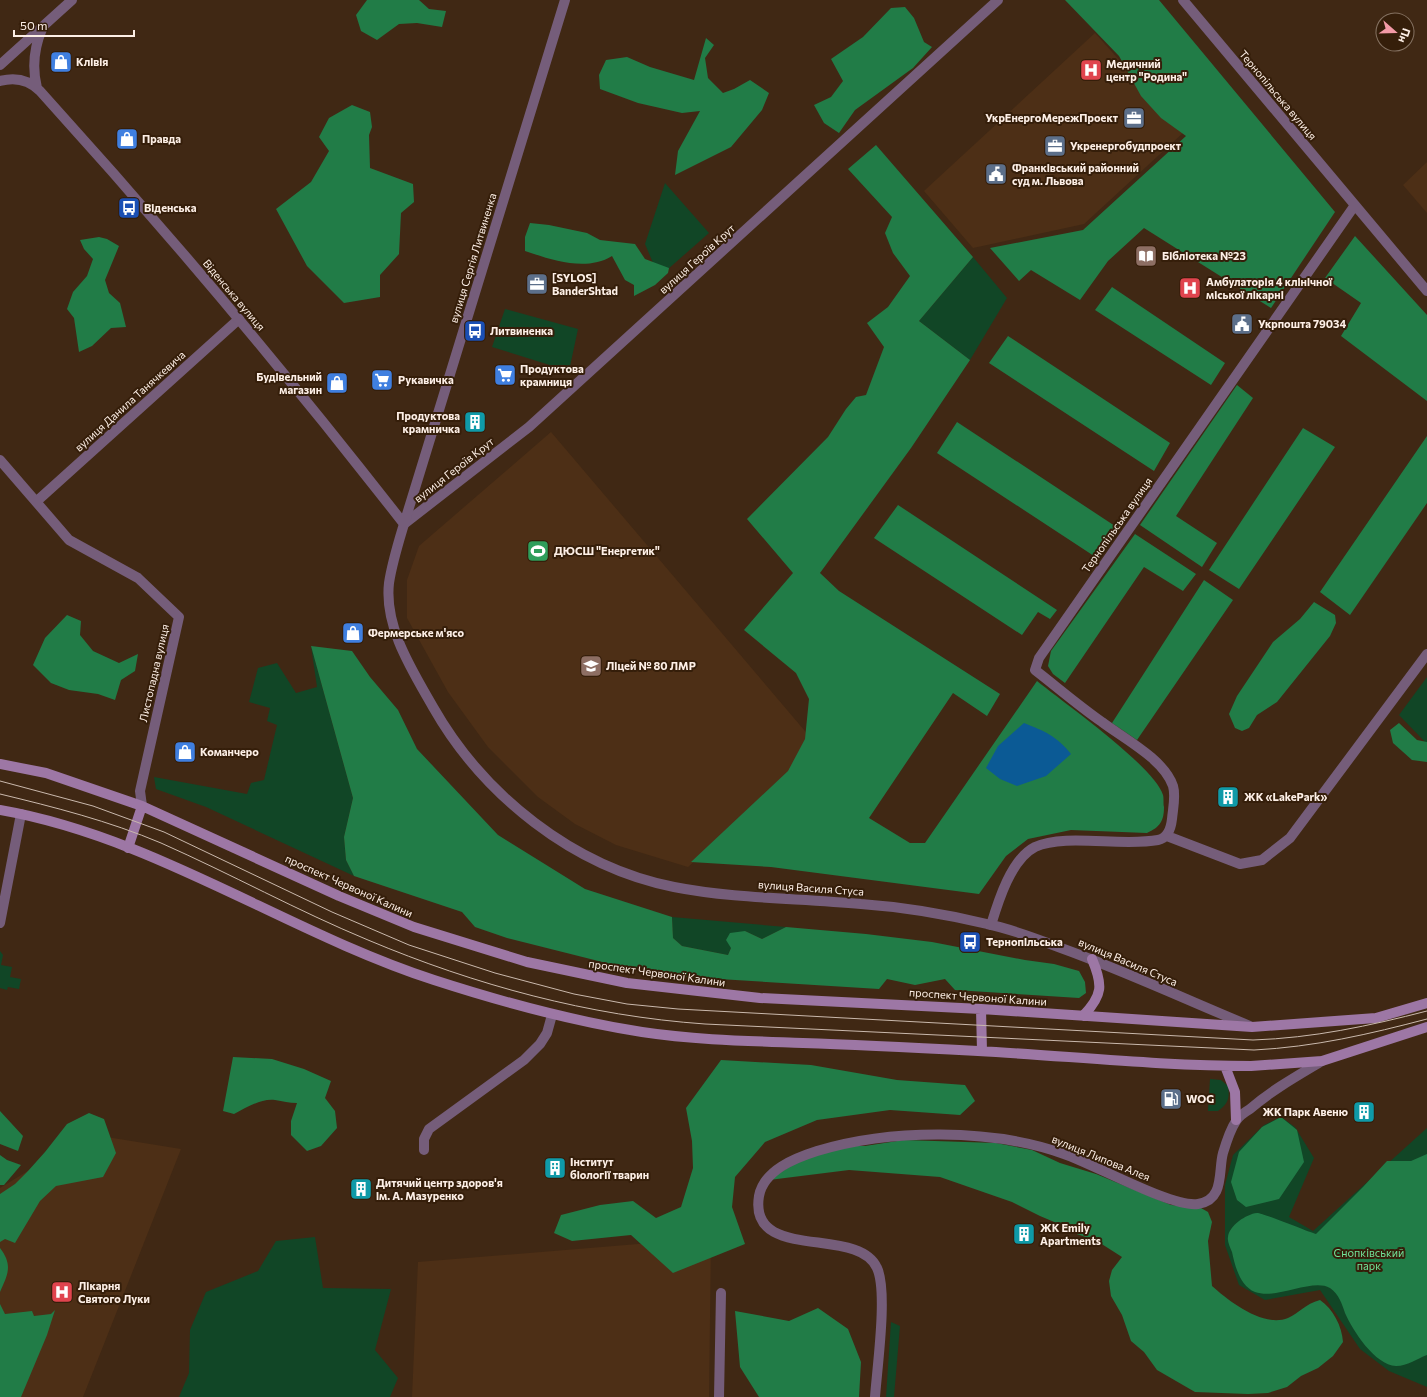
<svg xmlns="http://www.w3.org/2000/svg" width="1427" height="1397" viewBox="0 0 1427 1397" font-family="Commissioner,sans-serif">
<rect width="100%" height="100%" fill="#402814"/>
<!-- built -->
<path fill="#4d2f16" d="M1095 33 1184 132 1084 224 973 248 924 191Z
M1427 162V213L1403 185Z
M551 432 810 737 786 777 688 867 616 845 575 824 538 797 488 747 448 692 407 618V580L419 546Z
M88 1134 181 1149 83 1397H0V1188Z
M711 1238 709 1397H412L418 1262Z"/>
<!-- green -->
<path fill="#114626" d="M665 183 709 233 659 277 645 244Z
M973 257 1007 298 970 360 919 321Z
M505 309 578 329 569 371 492 347Z
M311 646 353 798 344 837 346 860 354 876 206 807 156 789 154 777 247 794 251 783 264 780 277 725 267 721 270 708 249 702 258 668 277 663 296 693 317 687Z
M1427 677V744L1399 715Z
M672 917 786 927 762 939 745 931 731 948 728 955 682 946 673 938Z
M0 951 3 955 1 965 12 967 10 977 21 979 19 989 8 987 7 990 0 988Z
M1210 1079 1221 1080 1228 1086C1230 1098 1228 1104 1218 1111H1208Z
M1281 1117 1295 1127 1314 1158 1289 1217 1313 1231 1427 1128V1387L1389 1371 1360 1349 1320 1290 1265 1300 1239 1285 1225 1245V1185L1233 1155 1264 1125Z
M315 1237 323 1288 391 1289 375 1350 398 1378 390 1397H179L189 1373 190 1330 206 1292 258 1271 276 1241Z
M891 1322 900 1326 894 1397H886Z"/>
<!-- forest -->
<path fill="#217c47" d="M367 0H419L429 9 446 11 442 27 417 23 399 24 377 40 361 31 356 15Z
M1065 0H1159L1335 212 1271 308 1144 228 1108 261 1080 300 1031 270 1019 281 990 248 1083 230 1186 136 1161 118 1141 96 1119 56Z
M905 7 914 18 924 42 932 47 913 68 855 110 839 133 824 123 814 105 831 97 843 81 831 59 863 37 891 8Z
M706 38 714 45 705 58 708 78 723 93 734 89 750 80 769 93 762 110 731 147 675 175 678 151 700 111 682 113 638 103 600 89 599 75 606 60 627 57 650 67 694 80Z
M352 105 370 112 372 127 369 135 370 168 413 184 414 202 401 213 399 254 380 275V297L344 303 307 266 276 209 311 182 329 151 319 137 329 118Z
M876 145 973 257 919 321 970 360 911 448 820 573 839 591 1000 694 987 716 953 693 869 818 910 843H925L1037 681C1064 703 1154 766 1163 795 1164 798 1163 804 1164 807 1164 821 1160 827 1147 833L1071 830 1028 839 1006 856 979 894 771 867 691 862 788 771 805 739 809 699 796 673 744 630 793 573 747 519 828 437 846 409 856 397 866 395 884 347 867 323 888 307 910 276 893 253 885 233 892 217 848 169Z
M530 223 549 225 587 233 600 240 635 244 645 259 669 268 668 273 655 285 634 296V285L625 280 612 256C586 272 552 260 525 251V237Z
M1355 236 1427 315V401L1341 336 1361 303 1325 278Z
M99 237 107 239 119 246 105 280 109 293 120 303 126 327 111 328 92 346 79 352 74 318 67 309 73 292 87 276 93 259 84 249 80 240Z
M1112 287 1225 363 1211 385 1095 310Z
M1008 336 1170 443 1154 471 989 363Z
M1237 385 1253 398 1176 516 1217 543 1202 567 1140 525Z
M957 422 1115 526 1094 556 937 453Z
M1303 428 1335 447 1239 589 1209 570Z
M1427 436V503L1350 615 1320 592Z
M898 505 1057 610 1050 619 1038 612 1022 635 874 538Z
M1135 534 1196 574 1183 591 1144 567 1065 683 1053 674 1048 666 1051 651Z
M1204 580 1233 600 1137 740 1112 723Z
M1314 602 1335 615 1336 623 1330 636 1277 702 1257 715 1249 728 1242 731 1235 728 1229 714 1237 696 1273 642 1300 619Z
M67 615 81 621 80 635 93 651 119 663 138 654 135 671 121 680 115 700 98 694 69 690 51 683 33 665 45 638Z
M311 646 352 651 370 677 398 710 417 749 498 835 585 889 672 917 673 938 682 946 728 955 731 948 726 940 730 933 745 931 762 939 786 927 866 934 932 942 1025 960 1054 964 1079 971 1085 982 1086 993 1079 998 955 990 945 979 915 985 887 979 879 989 654 975 507 938 475 927 462 912 354 876 346 860 344 837 353 798Z
M1399 723 1417 740 1427 742V762L1412 760 1393 743 1390 730Z
M233 1057 272 1059 304 1069 331 1081 325 1098 335 1111 337 1128 321 1146 307 1151 291 1135V1121L297 1103C289 1103 283 1101 275 1100 261 1098 246 1108 234 1114L223 1111Z
M721 1060 811 1065 897 1080 965 1085 975 1101 960 1115 890 1110 817 1120 765 1142 735 1177 732 1207 745 1244 673 1273 631 1235 572 1241 554 1233 561 1215 600 1205 633 1201 656 1218 681 1207 693 1168 692 1141 686 1108Z
M0 1111 23 1136 18 1151 0 1144Z
M89 1113 104 1119 116 1153 103 1177 56 1186 40 1201 15 1243 5 1239 0 1242V1194L15 1184 28 1171 45 1152 67 1124Z
M1281 1117 1297 1130 1304 1162 1279 1199 1246 1207 1237 1200 1231 1182 1239 1152 1262 1127Z
M904 1140 996 1143 1032 1150 1060 1163 1096 1174 1171 1205 1201 1208 1208 1212 1212 1222 1208 1241 1212 1286C1229 1301 1263 1328 1288 1318 1299 1313 1305 1304 1320 1300 1333 1309 1342 1326 1343 1342L1333 1356 1318 1368 1301 1376 1287 1387 1268 1393 1248 1394 1195 1392 1157 1370 1144 1352 1131 1341 1122 1315 1111 1296 1109 1281 1112 1270 1122 1257 1097 1241 1071 1232 1059 1224 1040 1216 1012 1202 940 1177 849 1170 769 1180 800 1160 848 1146H865Z
M1427 1154V1355C1416 1359 1408 1366 1396 1366 1375 1365 1353 1331 1345 1313 1342 1304 1339 1294 1330 1288 1312 1278 1277 1300 1255 1292 1240 1286 1235 1266 1232 1252 1230 1247 1227 1241 1228 1237 1229 1226 1246 1214 1257 1213 1263 1213 1306 1231 1316 1234L1363 1187 1387 1161H1411Z
M0 1155 7 1160 21 1165 4 1185H0Z
M0 1248C13 1265 8 1274 0 1292Z
M0 1304 5 1314 32 1311 34 1316 51 1314 55 1310 47 1335 21 1397H0Z
M818 1308 848 1329 861 1362 859 1397H759L740 1367 735 1311 789 1321Z"/>
<!-- water -->
<path fill="#0b5a95" d="M1024 723C1044 731 1057 736 1071 754L1046 776 1017 786 1000 779 986 768 998 746Z"/>
<g fill="none" stroke-linecap="round" stroke-linejoin="round">
<!-- minor -->
<path stroke="#755d7a" stroke-width="10" d="M1183 0 1427 291
M0 460 69 540 138 578 179 617 140 791 142 806
M37 501 239 319
M404 524 529 427 998 0
M1167 836 1240 864 1262 860 1290 838 1427 654
M0 923 21 814
M991 925C998 902 1011 859 1035 847 1065 833 1122 847 1158 840 1168 838 1171 828 1172 819 1173 808 1176 796 1173 786 1164 759 1123 738 1102 722 1079 706 1057 687 1035 670L1039 658 1355 205
M424 1150V1139L429 1129 524 1060 540 1044 547 1033 552 1015
M719 1397 721 1293"/>
<!-- tertiary -->
<path stroke="#755d7a" stroke-width="10" d="M565 0 404 524C398 544 392 563 389 583 384 627 412 670 433 707 483 795 573 867 674 887 735 899 799 898 861 904 904 907 945 914 987 924 1012 929 1037 939 1061 948 1125 971 1187 1000 1250 1026
M0 65 72 0
M0 81C15 77 29 80 40 91 167 231 288 375 404 524
M37 88C32 68 34 48 42 29
M875 1397C877 1368 888 1291 877 1268 858 1225 748 1263 759 1196 764 1170 795 1158 817 1151 890 1129 991 1128 1064 1154 1094 1164 1172 1208 1198 1204 1225 1200 1218 1171 1223 1153 1226 1143 1230 1130 1236 1121 1239 1116 1245 1112 1250 1109 1272 1090 1297 1076 1322 1061"/>
<!-- secondary -->
<path stroke="#9d77a5" stroke-width="10" d="M0 764 46 773 142 806 339 896 414 927 527 962 627 983 760 998 981 1009 1252 1027 1376 1018 1427 1003
M0 810C155 837 286 932 434 980 502 1002 571 1021 642 1032 695 1040 749 1041 803 1043 862 1045 920 1048 978 1051 1069 1056 1160 1066 1251 1066L1322 1061 1427 1027
M128 848 142 806
M981 1009 982 1051
M1083 1016C1103 995 1103 985 1092 959
M1225 1066 1235 1092 1236 1120"/>
<!-- tram -->
<path stroke="#cab9ad" stroke-width="1" d="M0 781 93 806 164 832 332 912 409 945 495 973 574 994 627 1004 678 1009 1253 1040C1313 1038 1369 1026 1427 1011
M0 794C54 807 109 821 161 843 231 874 298 911 368 940 475 985 589 1016 705 1024L1254 1050C1314 1047 1370 1034 1427 1019"/>
</g>
<!-- icons -->
<defs>
<g id="shop-square" transform="scale(1.15)"><rect x="-9" y="-9" width="18" height="18" rx="4" fill="#3f7fe0" stroke="#351e0a"/><path d="M-5-2.5h2.3a2.7 3.5 0 0 1 5.4 0H5L5.5 6h-11ZM-1.5-2.5h3a1.5 2.3 0 0 0-3 0Z" fill="#fff"/></g>
<g id="hospital-square" transform="scale(1.15)"><rect x="-9" y="-9" width="18" height="18" rx="4" fill="#e0444e" stroke="#351e0a"/><path d="M-5-5h3v3.5h4V-5h3V5h-3V1.5h-4V5h-3Z" fill="#fff"/></g>
<g id="office-square" transform="scale(1.15)"><rect x="-9" y="-9" width="18" height="18" rx="4" fill="#5c6f8a" stroke="#351e0a"/><path d="M-6-3h4V-5.5h4V-3h4V5H-6ZM-1-4.5V-3h2v-1.5ZM-6 0V1H6V0Z" fill="#fff"/></g>
<g id="civic-square" transform="scale(1.15)"><rect x="-9" y="-9" width="18" height="18" rx="4" fill="#5c6f8a" stroke="#351e0a"/><path d="M-.6-6.5H3V-4.5H.6V-3L4-1V1h2V6H-6V1h2V-1L-.6-3ZM-1.2 2.5V6h2.4V2.5Z" fill="#fff"/></g>
<g id="bus-square" transform="scale(1.15)"><rect x="-9" y="-9" width="18" height="18" rx="4" fill="#1a4fb4" stroke="#351e0a"/><path d="M-5-6H5V4H4V6H2V4H-2V6H-4V4H-5ZM-3.5-4V0h7V-4ZM-3.5 1.2v1.5H-2V1.2ZM2 1.2v1.5H3.5V1.2Z" fill="#fff"/></g>
<g id="library-square" transform="scale(1.15)"><rect x="-9" y="-9" width="18" height="18" rx="4" fill="#8d6e63" stroke="#351e0a"/><path d="M-6-4Q-3-5.5-.7-3.5V5Q-3 3-6 4ZM6-4Q3-5.5 .7-3.5V5Q3 3 6 4Z" fill="#fff"/></g>
<g id="supermarket-square" transform="scale(1.15)"><rect x="-9" y="-9" width="18" height="18" rx="4" fill="#3f7fe0" stroke="#351e0a"/><path d="M-6-5.5h2.5l.6 2H6L4.5 2H-2.5L-4.4-4H-6ZM-1.5 3.2a1.3 1.3 0 1 0 .1 0ZM3 3.2a1.3 1.3 0 1 0 .1 0Z" fill="#fff"/></g>
<g id="building-square" transform="scale(1.15)"><rect x="-9" y="-9" width="18" height="18" rx="4" fill="#0f9aa8" stroke="#351e0a"/><path d="M-4-6H4V6H1V3H-1V6H-4ZM-2.5-4.3h1.7v1.8h-1.7ZM.8-4.3h1.7v1.8H.8ZM-2.5-1h1.7V.8h-1.7ZM.8-1h1.7V.8H.8Z" fill="#fff"/></g>
<g id="stadium-square" transform="scale(1.15)"><rect x="-9" y="-9" width="18" height="18" rx="4" fill="#2e9e5b" stroke="#351e0a"/><path d="M0-5a6.5 5 0 1 0 0 10a6.5 5 0 1 0 0-10ZM-3.5-1.8h7v3.6h-7Z" fill="#fff"/></g>
<g id="school-square" transform="scale(1.15)"><rect x="-9" y="-9" width="18" height="18" rx="4" fill="#8d6e63" stroke="#351e0a"/><path d="M0-5L7-2L0 1L-7-2ZM-4 1L0 2.5L4 1V4Q0 6-4 4Z" fill="#fff"/></g>
<g id="fuel-square" transform="scale(1.15)"><rect x="-9" y="-9" width="18" height="18" rx="4" fill="#5c6f8a" stroke="#351e0a"/><path d="M-5.5-6h7V0h2V4h1.3V-2.5L3-4.5l.8-.8L6-3V5H2.5V1h-1V6h-7ZM-4.2-4.7v3.2H.2V-4.7Z" fill="#fff"/></g>
</defs>
<g fill-rule="evenodd">
<use href="#shop-square" x="61" y="62"/>
<use href="#hospital-square" x="1091" y="70"/>
<use href="#office-square" x="1134" y="118"/>
<use href="#shop-square" x="127" y="139"/>
<use href="#office-square" x="1055" y="146"/>
<use href="#civic-square" x="996" y="174"/>
<use href="#bus-square" x="129" y="208"/>
<use href="#library-square" x="1146" y="256"/>
<use href="#office-square" x="537" y="284"/>
<use href="#hospital-square" x="1190" y="288"/>
<use href="#civic-square" x="1242" y="324"/>
<use href="#bus-square" x="475" y="331"/>
<use href="#supermarket-square" x="505" y="375"/>
<use href="#supermarket-square" x="382" y="380"/>
<use href="#shop-square" x="337" y="383"/>
<use href="#building-square" x="475" y="422"/>
<use href="#stadium-square" x="538" y="551"/>
<use href="#shop-square" x="353" y="633"/>
<use href="#school-square" x="591" y="666"/>
<use href="#shop-square" x="185" y="752"/>
<use href="#building-square" x="1228" y="797"/>
<use href="#bus-square" x="970" y="942"/>
<use href="#fuel-square" x="1171" y="1099"/>
<use href="#building-square" x="1364" y="1112"/>
<use href="#building-square" x="555" y="1168"/>
<use href="#building-square" x="361" y="1189"/>
<use href="#building-square" x="1024" y="1234"/>
<use href="#hospital-square" x="62" y="1292"/>
</g>
<g text-anchor="middle" stroke-width="4" stroke-linejoin="round" paint-order="stroke">
<!-- poi labels -->
<g font-size="11" font-weight="bold" fill="#fdefe6" stroke="#351e0a" text-anchor="start">
<text x="76" y="66">Клівія</text>
<text x="1106" y="68">Медичний<tspan x="1106" dy="13">центр "Родина"</tspan></text>
<text x="1118" y="122" text-anchor="end">УкрЕнергоМережПроект</text>
<text x="142" y="143">Правда</text>
<text x="1070" y="150">Укренергобудпроект</text>
<text x="1012" y="172">Франківський районний<tspan x="1012" dy="13">суд м. Львова</tspan></text>
<text x="144" y="212">Віденська</text>
<text x="1162" y="260">Бібліотека №23</text>
<text x="552" y="282">[SYLOS]<tspan x="552" dy="13">BanderShtad</tspan></text>
<text x="1206" y="286">Амбулаторія 4 клінічної<tspan x="1206" dy="13">міської лікарні</tspan></text>
<text x="1258" y="328">Укрпошта 79034</text>
<text x="490" y="335">Литвиненка</text>
<text x="520" y="373">Продуктова<tspan x="520" dy="13">крамниця</tspan></text>
<text x="322" y="381" text-anchor="end">Будівельний<tspan x="322" dy="13">магазин</tspan></text>
<text x="398" y="384">Рукавичка</text>
<text x="460" y="420" text-anchor="end">Продуктова<tspan x="460" dy="13">крамничка</tspan></text>
<text x="554" y="555">ДЮСШ "Енергетик"</text>
<text x="368" y="637">Фермерське м'ясо</text>
<text x="606" y="670">Ліцей № 80 ЛМР</text>
<text x="200" y="756">Команчеро</text>
<text x="1244" y="801">ЖК «LakePark»</text>
<text x="986" y="946">Тернопільська</text>
<text x="1186" y="1103">WOG</text>
<text x="1348" y="1116" text-anchor="end">ЖК Парк Авеню</text>
<text x="570" y="1166">Інститут<tspan x="570" dy="13">біології тварин</tspan></text>
<text x="376" y="1187">Дитячий центр здоров'я<tspan x="376" dy="13">ім. А. Мазуренко</tspan></text>
<text x="1040" y="1232">ЖК Emily<tspan x="1040" dy="13">Apartments</tspan></text>
<text x="78" y="1290">Лікарня<tspan x="78" dy="13">Святого Луки</tspan></text>
</g>
<!-- street labels -->
<g font-size="11" fill="#fdefe6" stroke="#351e0a">
<text transform="translate(1278 95) rotate(50)" y="4">Тернопільська вулиця</text>
<text transform="translate(473 258) rotate(-73)" y="4">вулиця Сергія Литвиненка</text>
<text transform="translate(697 259) rotate(-42)" y="4">вулиця Героїв Крут</text>
<text transform="translate(234 295) rotate(50)" y="4">Віденська вулиця</text>
<text transform="translate(130 401) rotate(-42)" y="4">вулиця Данила Танячкевича</text>
<text transform="translate(454 470) rotate(-38)" y="4">вулиця Героїв Крут</text>
<text transform="translate(1117 525) rotate(-55)" y="4">Тернопільська вулиця</text>
<text transform="translate(154 673) rotate(-77)" y="4">Листопадна вулиця</text>
<text transform="translate(349 886) rotate(24)" y="4">проспект Червоної Калини</text>
<text transform="translate(811 888) rotate(4)" y="4">вулиця Василя Стуса</text>
<text transform="translate(1128 962) rotate(23)" y="4">вулиця Василя Стуса</text>
<text transform="translate(657 973) rotate(8)" y="4">проспект Червоної Калини</text>
<text transform="translate(978 997) rotate(4)" y="4">проспект Червоної Калини</text>
<text transform="translate(1101 1158) rotate(22)" y="4">вулиця Липова Алея</text>
</g>
<!-- park labels -->
<g font-size="11" fill="#71e399" stroke="#351e0a">
<text x="1369" y="1257">Снопківський<tspan x="1369" dy="13">парк</tspan></text>
</g>
</g>
<!-- north arrow -->
<g transform="translate(1395 32) rotate(110)"><circle r="19" fill="#351e0a" stroke="#857262"/>
<path d="M0-3L7 15L0 10L-7 15Z" fill="#f39aa7"/>
<text y="-6" font-size="11" font-weight="bold" text-anchor="middle" fill="#fdefe6">Пн</text>
</g>
<!-- scale -->
<path d="M14 30v6h120v-6" fill="none" stroke="#fdefe6" stroke-width="2"/>
<text x="20" y="30" font-size="12" fill="#fdefe6" stroke="#351e0a" stroke-width="3" paint-order="stroke">50 m</text>
</svg>
